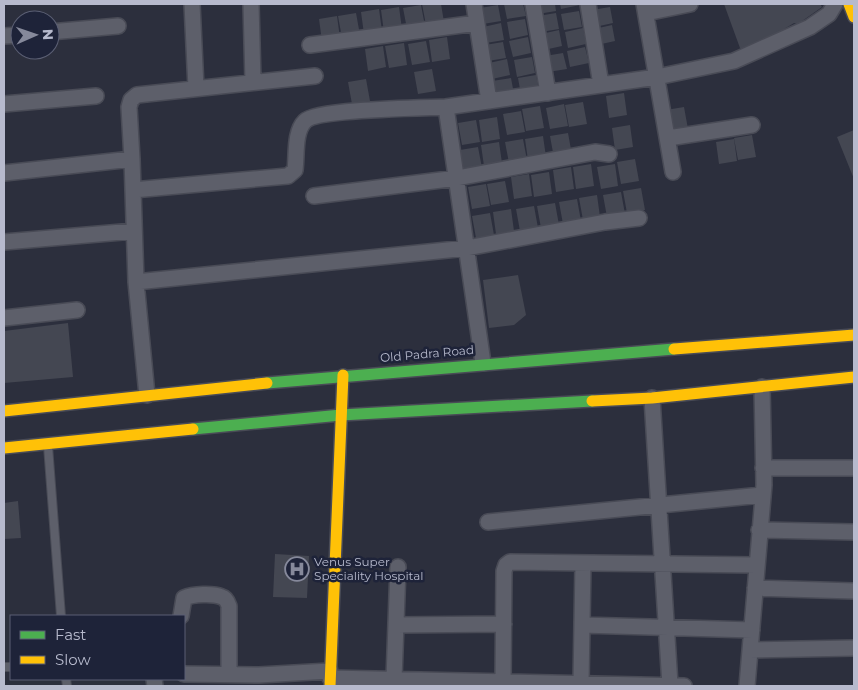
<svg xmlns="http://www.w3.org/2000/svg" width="858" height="690" viewBox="0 0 858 690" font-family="Montserrat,sans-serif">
<rect width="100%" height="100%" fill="#2c2f3d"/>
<!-- building -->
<path fill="#444752" d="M422 4H441L444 22 426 25Z
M504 4H523L526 16 507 19Z
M536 4H555L556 11 538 14Z
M560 4H579L580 5 561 9Z
M724 4H820L822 7 798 24 794 23 763 42 760 40 747 48H740Z
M421 5 425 26 407 29 403 8Z
M498 5 501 21 483 24 480 8Z
M399 7 402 29 384 32 381 10Z
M610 7 613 23 595 27 592 10Z
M379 9 382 31 364 34 361 12Z
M579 11 582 27 564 30 561 14Z
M356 13 360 35 342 38 338 16Z
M556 13 559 29 541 32 538 16Z
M337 16 340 38 322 41 319 19Z
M525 19 528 35 510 39 507 22Z
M501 23 504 40 486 43 483 27Z
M612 25 615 41 597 45 594 29Z
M583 28 586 44 568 48 565 32Z
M559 30 562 46 544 50 541 34Z
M447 37 450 59 432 62 429 40Z
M528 37 531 53 513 57 509 41Z
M426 41 430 62 412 65 408 44Z
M503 42 506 58 488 61 485 45Z
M404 43 407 65 389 68 385 46Z
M383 46 386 67 368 71 365 49Z
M585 47 589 63 570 67 567 51Z
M563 53 567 69 548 72 545 56Z
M532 57 535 73 517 77 514 60Z
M507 59 510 75 492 79 489 63Z
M432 69 436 91 418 94 414 72Z
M536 75 539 91 521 95 518 78Z
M511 78 514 94 495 97 492 81Z
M366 79 370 101 352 104 348 82Z
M624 93 627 115 609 118 606 96Z
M583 102 587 124 569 127 565 105Z
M564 104 568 126 550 129 546 108Z
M540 106 544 128 526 131 522 109Z
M684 107 688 129 670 132 666 110Z
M521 111 525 132 507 135 503 114Z
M497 117 500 139 482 142 479 120Z
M476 120 480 142 462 145 458 123Z
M630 125 633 147 615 150 612 128Z
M854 130V179L837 137Z
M568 133 572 155 554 158 550 136Z
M752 135 756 157 738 160 734 138Z
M543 136 546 157 528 160 525 139Z
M523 139 527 160 509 163 505 142Z
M734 139 737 161 719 164 716 142Z
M499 142 502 163 484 166 481 145Z
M478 147 482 168 464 171 460 150Z
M635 159 639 181 621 184 617 162Z
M591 164 594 186 576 189 573 167Z
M615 164 618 186 601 189 597 167Z
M571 167 574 189 556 192 553 170Z
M549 172 552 194 534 197 531 175Z
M529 174 532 196 514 199 511 177Z
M505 181 509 202 491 205 487 184Z
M486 184 490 206 472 209 468 187Z
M641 188 645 210 627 213 623 191Z
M621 192 625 214 607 217 603 195Z
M597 195 600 217 583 220 579 198Z
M577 199 581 221 563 224 559 202Z
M555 203 559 225 541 228 537 206Z
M534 206 538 228 520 231 516 209Z
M511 209 514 231 496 234 493 212Z
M490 213 494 235 476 238 472 216Z
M518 275 526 315 514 325 489 328 483 280Z
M68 323 73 377 4 383V331Z
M18 501 21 538 4 539V503Z
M275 554 309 556 307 598 273 597Z"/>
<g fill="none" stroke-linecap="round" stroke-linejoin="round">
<!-- lane casing -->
<g stroke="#494b56" stroke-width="10">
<path id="lane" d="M48 446 61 616
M4 667H11
M66 679 67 686"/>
</g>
<!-- street casing -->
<g stroke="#494b56" stroke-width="18">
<path id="street" d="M192 4 196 88
M251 4 253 82
M474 4 489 101
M533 4 548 93
M588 4 601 85
M644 4 673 172
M646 13 690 4
M50 32 118 26
M4 36 20 35
M310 45 477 23
M4 104 96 96
M668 138 752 125
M132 159 129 107 131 100 137 95 315 76
M4 173 132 159 133 190
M314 196 457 178 595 152 609 154
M4 242 134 231
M136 282 467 248 605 222 639 218
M4 318 77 310
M483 363 446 107 657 77 734 61 810 27 829 14 835 4
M147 395 136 282 133 190 288 176 295 170C297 155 294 132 305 121 317 109 424 108 446 107
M652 398 670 685
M763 468H854
M488 522 762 495
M759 530 854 532
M755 588 854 591
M181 616 184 598C193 594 213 593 222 597 226 598 228 603 229 606V675
M396 625 504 624
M582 625 752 630
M750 650 854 648
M184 674 259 675 330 671
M330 678 684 686
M154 679 155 686
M394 679 398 567
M503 681 504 571 506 565 510 562 756 565
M581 683 583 563
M747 686 764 485 762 387"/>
</g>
<!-- fast casing -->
<g stroke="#494b56" stroke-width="14">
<path id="fast" d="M267 383 674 349
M193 429 341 415 592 401"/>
</g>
<!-- slow casing -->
<g stroke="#494b56" stroke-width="14">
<path id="slow" d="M849 4 854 17
M674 349 854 335
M592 401 652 398 854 377
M4 411 267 383
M4 448 193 429
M330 686 343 375"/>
</g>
<!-- lane -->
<use href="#lane" stroke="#5d5f6a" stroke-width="8"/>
<!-- street -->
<use href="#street" stroke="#5d5f6a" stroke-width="15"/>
<!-- fast -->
<use href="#fast" stroke="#4caf50" stroke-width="11"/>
<!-- slow -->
<use href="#slow" stroke="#ffc107" stroke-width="11"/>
</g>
<!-- icons -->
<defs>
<g id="hospital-ring" transform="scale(1.25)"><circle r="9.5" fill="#1e2339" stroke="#86899b" stroke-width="1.5"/><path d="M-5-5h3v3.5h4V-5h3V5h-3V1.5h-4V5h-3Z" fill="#86899b"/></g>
</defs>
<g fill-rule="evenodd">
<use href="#hospital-ring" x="297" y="569"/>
</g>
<g text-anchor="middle" stroke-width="5" stroke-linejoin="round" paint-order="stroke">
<!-- street labels -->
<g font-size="12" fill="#b7bacd" stroke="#1e2339">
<text transform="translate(427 354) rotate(-5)" y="4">Old Padra Road</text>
</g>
<!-- poi labels -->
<g font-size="12" fill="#b7bacd" stroke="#1e2339" text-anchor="start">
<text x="314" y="566">Venus Super<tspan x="314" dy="14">Speciality Hospital</tspan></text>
</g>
</g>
<!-- border -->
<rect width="858" height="690" fill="none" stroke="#b7bacd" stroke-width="10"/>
<!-- legend -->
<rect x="10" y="615" width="175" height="65" fill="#1e2339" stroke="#5b5f74"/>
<rect x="20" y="631" width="25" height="8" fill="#4caf50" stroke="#5b5f74"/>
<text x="55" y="640" font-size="15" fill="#b7bacd">Fast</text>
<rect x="20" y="656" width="25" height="8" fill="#ffc107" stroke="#5b5f74"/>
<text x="55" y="665" font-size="15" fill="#b7bacd">Slow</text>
<!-- north arrow -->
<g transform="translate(35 35) rotate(88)"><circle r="24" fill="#1e2339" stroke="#5b5f74"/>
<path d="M0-4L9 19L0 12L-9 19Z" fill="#86899b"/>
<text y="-8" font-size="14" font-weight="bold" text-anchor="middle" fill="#b7bacd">N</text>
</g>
</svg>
